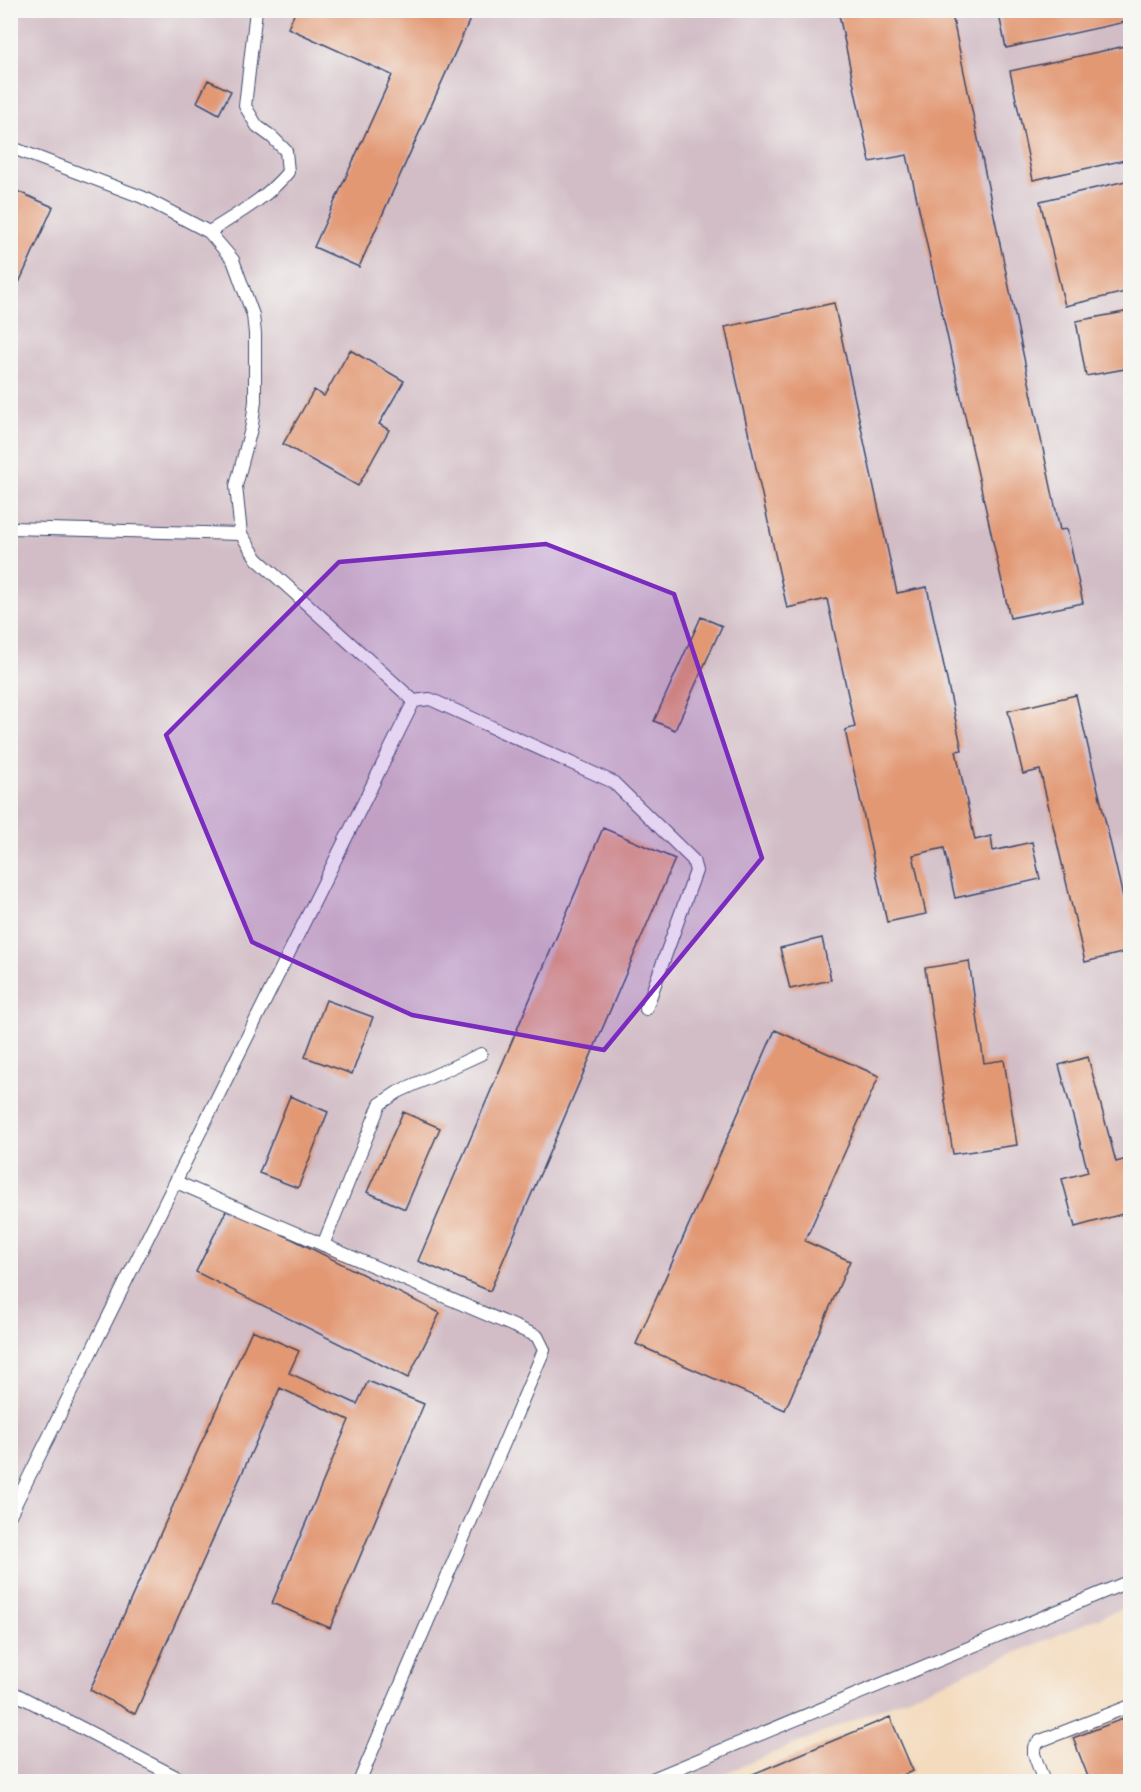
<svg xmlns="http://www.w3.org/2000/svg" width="1141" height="1792" viewBox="0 0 1141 1792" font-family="Pangolin,sans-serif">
<rect width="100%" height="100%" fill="#f6f6f2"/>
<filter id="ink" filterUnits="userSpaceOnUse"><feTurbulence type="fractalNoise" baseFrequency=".0167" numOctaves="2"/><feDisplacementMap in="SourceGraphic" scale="12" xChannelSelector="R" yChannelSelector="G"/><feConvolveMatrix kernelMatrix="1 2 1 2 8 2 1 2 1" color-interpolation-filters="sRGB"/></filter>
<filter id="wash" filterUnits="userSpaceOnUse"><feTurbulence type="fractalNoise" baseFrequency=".008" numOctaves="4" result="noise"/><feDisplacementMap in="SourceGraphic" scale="24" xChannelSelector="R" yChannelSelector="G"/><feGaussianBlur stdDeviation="1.35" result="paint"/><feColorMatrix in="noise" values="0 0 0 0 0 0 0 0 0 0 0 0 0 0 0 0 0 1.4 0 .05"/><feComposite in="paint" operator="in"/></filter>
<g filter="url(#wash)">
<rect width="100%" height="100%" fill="#f4dbbe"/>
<!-- industrial -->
<path fill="#d2bdc6" d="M11 11H1130V1605L706 1781 11 1782Z"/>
<g id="blocks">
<!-- building -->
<path fill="#e29873" d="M296 10H451L470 19 359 267 314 247 392 75 288 28Z
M838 10H951L1060 530 1067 529 1083 603 1010 618 907 155 870 162Z
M998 10H1130V21L1006 48Z
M1130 45V159L1033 180 1010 71Z
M208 80 231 91 219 114 197 102Z
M1130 180V291L1065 306 1040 201Z
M10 188 53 207 10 303Z
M834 303 897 593 927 587 962 750 956 751 975 840 991 836 993 851 1032 842 1040 879 955 898 944 848 913 855 926 914 887 922 845 730 855 727 827 599 787 608 725 327Z
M1130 311V368L1086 376 1076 321Z
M350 350 404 381 379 424 389 430 358 486 283 444 314 390 324 396Z
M701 617 722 626 675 730 654 721Z
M1076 695 1130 927V951L1085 962 1040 770 1023 774 1008 711Z
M603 828 675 859 490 1291 418 1261Z
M822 938 831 980 790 989 780 948Z
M969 961 984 1063 1004 1060 1017 1145 953 1154 925 968Z
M326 1000 373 1017 352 1074 305 1057Z
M775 1030 879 1076 805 1241 850 1261 785 1410 636 1344Z
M1088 1057 1116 1162 1130 1158V1212L1075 1227 1062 1179 1088 1172 1059 1065Z
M290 1096 328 1112 298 1188 259 1173Z
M403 1112 440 1128 405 1209 367 1192Z
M228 1207 440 1313 408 1378 196 1272Z
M252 1330 299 1351 289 1373 357 1404 368 1381 424 1404 330 1628 272 1603 349 1420 280 1388 135 1714 90 1690Z
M1130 1716V1782H1090L1073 1738Z
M890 1717 913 1771 888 1781H736Z"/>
</g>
</g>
<g filter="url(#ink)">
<use href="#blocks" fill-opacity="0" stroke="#3c496c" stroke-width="1.5"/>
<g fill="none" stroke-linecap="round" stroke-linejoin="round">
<!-- service casing -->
<g stroke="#3c496c" stroke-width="14">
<path id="service" d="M10 147 142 197 209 232 233 260 253 315 255 334V401L252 425 236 486 241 534 257 559 414 701
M209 232C237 214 267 198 288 172L286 151 272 137 257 126 245 106 256 10
M10 528 241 534
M176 1182 537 1336 544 1350 359 1782
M323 1245 380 1104 398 1092 481 1054
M10 1515 414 701 430 699 613 782 693 860 696 871 646 1009
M10 1691 186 1782
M645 1782 1130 1581
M1044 1782 1034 1754V1747L1040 1741 1130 1706"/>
</g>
<!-- service -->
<use href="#service" stroke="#fff" stroke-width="12"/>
</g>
</g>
<!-- marked area -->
<path fill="#7b2cbf" fill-opacity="0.2" stroke="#7b2cbf" stroke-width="4.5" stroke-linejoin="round" d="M546 544 674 594 762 858 604 1050 412 1015 252 942 166 735 339 562Z"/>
<!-- margin -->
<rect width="1141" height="1792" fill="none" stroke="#f6f6f2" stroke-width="36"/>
</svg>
